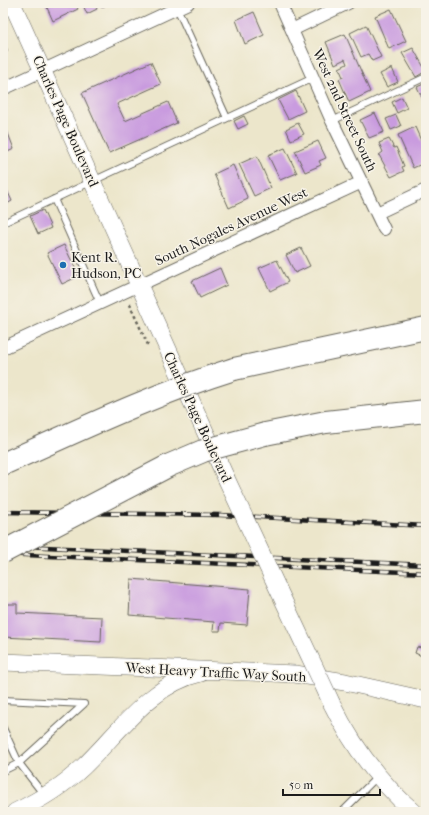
<svg xmlns="http://www.w3.org/2000/svg" width="429" height="815" viewBox="0 0 429 815" font-family="'IM FELL French Canon',serif">
<rect width="100%" height="100%" fill="#f7f3e8"/>
<filter id="ink" filterUnits="userSpaceOnUse"><feTurbulence type="fractalNoise" baseFrequency=".025" numOctaves="2"/><feDisplacementMap in="SourceGraphic" scale="8" xChannelSelector="R" yChannelSelector="G"/><feConvolveMatrix kernelMatrix="1 2 1 2 8 2 1 2 1" color-interpolation-filters="sRGB"/></filter>
<filter id="wash" filterUnits="userSpaceOnUse"><feTurbulence type="fractalNoise" baseFrequency=".012" numOctaves="4" result="noise"/><feDisplacementMap in="SourceGraphic" scale="16" xChannelSelector="R" yChannelSelector="G"/><feGaussianBlur stdDeviation="0.9" result="paint"/><feColorMatrix in="noise" values="0 0 0 0 0 0 0 0 0 0 0 0 0 0 0 0 0 1.4 0 .05"/><feComposite in="paint" operator="in"/></filter>
<g filter="url(#wash)">
<rect width="100%" height="100%" fill="#ece6cb"/>
<g id="blocks">
<!-- building -->
<path fill="#c99bdf" d="M45 3H75L78 9 53 21Z
M82 3H98L95 4 97 9 87 14Z
M100 3H111L102 7Z
M391 9 406 41 389 49 375 16Z
M254 12 264 35 245 44 236 20Z
M366 25 381 57 372 61 368 54 361 57 350 33Z
M345 34 370 92 349 102 339 79 343 77 339 68 347 64 345 59 335 64 326 42Z
M3 41 8 51 3 53Z
M413 48 426 71 416 77 402 53Z
M151 62 161 84 117 104 125 121 168 102 177 123 109 153 82 93Z
M392 68 398 82 387 87 380 74Z
M426 83V100L424 101 417 87Z
M296 91 305 111 288 119 278 100Z
M402 97 407 108 397 113 392 102Z
M375 113 384 132 369 138 360 120Z
M396 115 401 126 391 130 386 119Z
M244 116 248 124 238 129 234 121Z
M298 123 304 134 291 140 286 129Z
M415 127 426 152V162L413 168 398 135Z
M6 128 14 149 3 154V130Z
M389 139 394 148 396 147 404 166 402 167 404 171 391 177 379 155 383 152 379 143Z
M318 141 326 158 319 161 321 165 305 172 295 151Z
M285 148 297 173 280 180 268 155Z
M257 156 271 188 254 196 239 164Z
M233 165 248 199 229 208 214 174Z
M5 186 12 201 3 206V188Z
M43 210 51 228 38 234 30 216Z
M64 245 79 276 62 284 47 253Z
M301 248 310 266 295 273 286 255Z
M277 260 288 282 270 291 259 268Z
M220 268 227 285 200 298 192 281Z
M131 579 250 589 247 625 221 623 220 631H213L214 622 129 615Z
M3 604H17V613L102 617 101 642 3 637Z
M417 647 426 649 424 657 415 653Z"/>
</g>
</g>
<g filter="url(#ink)">
<use href="#blocks" fill-opacity="0" stroke="#656359" stroke-width="1"/>
<g fill="none" stroke-linecap="round" stroke-linejoin="round">
<!-- lane casing -->
<g stroke="#656359" stroke-width="8">
<path id="lane" d="M177 8 227 118
M332 121 426 77
M54 199 100 303
M3 223 313 78
M3 700 84 704 19 763 3 771
M3 728 19 763 44 795
M342 812 378 776"/>
</g>
<!-- street casing -->
<g stroke="#656359" stroke-width="14">
<path id="street" d="M280 3 332 121 384 229
M292 30 348 3
M3 89 188 3
M377 213 426 190
M3 348 362 182"/>
</g>
<!-- secondary casing -->
<g stroke="#656359" stroke-width="18">
<path id="secondary" d="M12 3 226 478
M3 662 295 674 345 682 426 700
M332 704C352 745 379 782 414 812
M15 812C40 800 63 786 83 767 119 733 150 684 201 673"/>
</g>
<!-- highway casing -->
<g stroke="#656359" stroke-width="24">
<path id="highway" d="M234 369 426 328
M265 434 326 422 426 411"/>
</g>
<!-- path -->
<path stroke="#656359" stroke-width="2.5" stroke-dasharray="3 3" stroke-linecap="butt" d="M130 304 132 310 148 345"/>
<!-- lane -->
<use href="#lane" stroke="#fff" stroke-width="6"/>
<!-- street -->
<use href="#street" stroke="#fff" stroke-width="12"/>
<!-- secondary -->
<use href="#secondary" stroke="#fff" stroke-width="17"/>
<!-- highway -->
<use href="#highway" stroke="#fff" stroke-width="22"/>
<!-- rail casing -->
<g stroke="#1c1c1c" stroke-width="4.5">
<path id="rail" d="M3 512 220 515 426 526
M3 545 426 565
M3 554 426 573"/>
</g>
<!-- rail -->
<use href="#rail" stroke="#f7f3e8" stroke-width="3" stroke-dasharray="9" stroke-linecap="butt"/>
<!-- secondary-bridge casing -->
<g stroke="#656359" stroke-width="18" stroke-linecap="butt">
<path id="secondary-bridge" d="M226 478 332 704"/>
</g>
<!-- highway-bridge casing -->
<g stroke="#656359" stroke-width="24" stroke-linecap="butt">
<path id="highway-bridge" d="M3 464C79 430 154 394 234 369
M3 552 170 465 203 451 265 434"/>
</g>
<!-- secondary-bridge -->
<use href="#secondary-bridge" stroke="#fff" stroke-width="17"/>
<!-- highway-bridge -->
<use href="#highway-bridge" stroke="#fff" stroke-width="22"/>
</g>
</g>
<!-- markers -->
<circle fill="#1f6fb2" stroke="#f7f3e8" stroke-width="1.5" cx="63" cy="265" r="4"/>
<g text-anchor="middle" stroke-width="3" stroke-linejoin="round" paint-order="stroke">
<!-- street labels -->
<g font-size="14" fill="#1c1c1c" stroke="#f7f3e8">
<text transform="translate(345 110) rotate(65)" y="5">West 2nd Street South</text>
<text transform="translate(66 121) rotate(66)" y="5">Charles Page Boulevard</text>
<text transform="translate(231 226) rotate(-25)" y="5">South Nogales Avenue West</text>
<text transform="translate(198 417) rotate(65)" y="5">Charles Page Boulevard</text>
<text transform="translate(216 672) rotate(3)" y="5">West Heavy Traffic Way South</text>
</g>
<!-- poi labels -->
<g font-size="14" fill="#1c1c1c" stroke="#f7f3e8" text-anchor="start">
<text x="71" y="262">Kent R.<tspan x="71" dy="16">Hudson, PC</tspan></text>
</g>
</g>
<!-- margin -->
<rect width="429" height="815" fill="none" stroke="#f7f3e8" stroke-width="16"/>
<!-- scale -->
<path d="M283 789v6h97v-6" fill="none" stroke="#1c1c1c" stroke-width="2"/>
<text x="289" y="789" font-size="12" fill="#1c1c1c" stroke="#f7f3e8" stroke-width="3" paint-order="stroke">50 m</text>
</svg>
